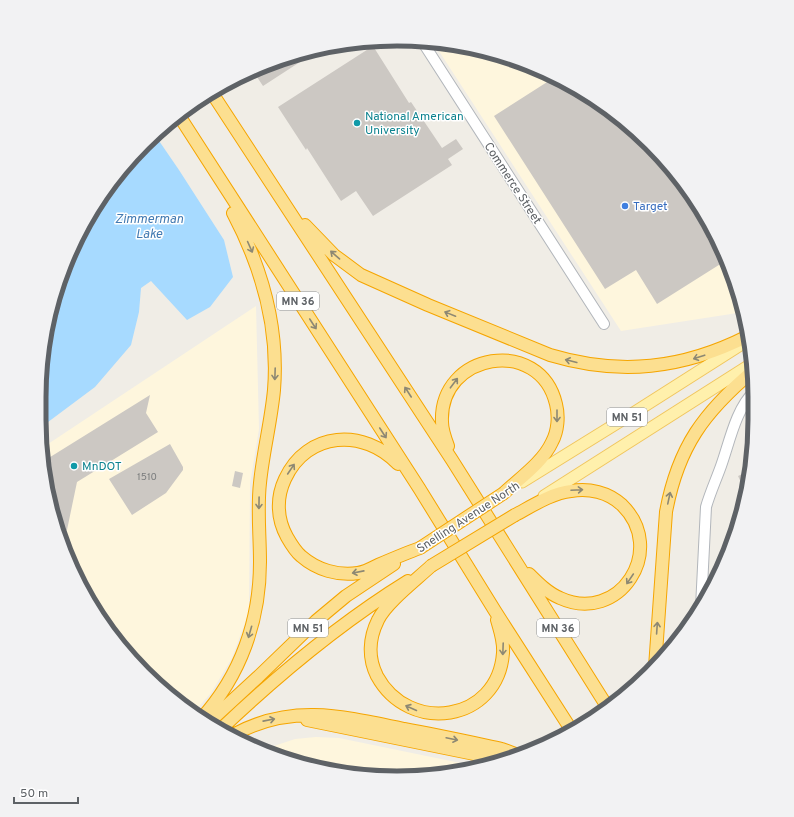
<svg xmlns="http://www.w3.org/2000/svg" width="794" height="817" viewBox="0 0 794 817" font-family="Overpass,sans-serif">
<rect width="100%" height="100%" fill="#f0ede6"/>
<!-- commercial -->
<path fill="#fef6dd" d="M433 42H444L512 58 576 87 633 128 681 179 718 239 743 305 744 312 621 331Z
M256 306 259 429 250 484 249 612 232 658 211 693 193 713 144 673 99 619 66 557 46 490 42 448Z
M316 737 339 738 480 767 420 777 350 775 282 759 265 751 274 746 295 739Z"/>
<!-- water -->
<path fill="#a7daff" d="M155 135 179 170 224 240 233 277 210 307 187 320 151 281 141 288 139 312 131 345 95 387 40 428 39 420 42 350 58 282 87 218 128 161Z"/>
<!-- building -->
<path fill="#ccc8c3" d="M373 46 409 103 411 102 442 148 456 139 463 149 448 159 452 165 373 216 356 191 341 201 307 148 306 150 278 107Z
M320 49 263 86 253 71 305 51Z
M555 77 576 87 633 128 681 179 715 233 707 238 722 263 657 304 636 270 605 289 494 116Z
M150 395 146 413 158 432 77 482 67 530 60 535 46 490 44 473 47 459Z
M170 444 183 467V470L166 493 132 515 109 479Z
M751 470 746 493 738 476Z
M235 471 243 473 240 488 232 486Z"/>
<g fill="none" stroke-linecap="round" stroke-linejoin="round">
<!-- secondary casing -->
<g stroke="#b2b6bb" stroke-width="12">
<path id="secondary" d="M422 41 604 324
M701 607 706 507C710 493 716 480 721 466 729 444 736 408 754 392"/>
</g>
<!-- primary casing -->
<g stroke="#f1c65e" stroke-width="13">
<path id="primary" d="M522 482 635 412 745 342
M544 496 753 363"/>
</g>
<!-- highway casing -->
<g stroke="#f5a501" stroke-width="14">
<path id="highway" d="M212 93 452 460 608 708
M178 114 419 488 495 611 572 731
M305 225 334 255 361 275 428 305 550 355C620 376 683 369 748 336
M448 446C445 438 442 430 442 422 439 352 540 336 556 404 559 416 558 431 552 442 543 462 520 478 504 493
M398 464C364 428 307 431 285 479 276 498 277 519 287 537 291 544 295 551 301 556 317 570 338 576 358 573 365 572 372 568 378 565 392 559 406 553 420 548
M515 515C532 506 552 493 571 491 589 488 608 492 622 505 668 550 619 625 560 598 548 593 538 583 529 574
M431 566C416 580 386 603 378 620 369 638 368 658 377 676 409 735 498 722 503 653 504 641 500 631 497 620
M655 667 666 512C678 447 704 412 754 370
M201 719C241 675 260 620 260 562 260 535 257 509 260 483 263 452 271 422 274 390 279 328 262 268 233 213
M307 720 489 757 503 761
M208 723 258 677 316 621 346 596 394 564
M221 729C279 674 340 623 408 581
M233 735C291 703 343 716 404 729 437 735 469 742 502 749L518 755"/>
</g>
<!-- secondary -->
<use href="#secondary" stroke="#fff" stroke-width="10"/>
<!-- primary -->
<use href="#primary" stroke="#fff0ac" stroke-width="11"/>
<!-- highway -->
<use href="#highway" stroke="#fcdf90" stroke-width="12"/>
<!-- highway-bridge casing -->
<g stroke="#f5a501" stroke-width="14" stroke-linecap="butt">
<path id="highway-bridge" d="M420 548 504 493
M431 566 515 515"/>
</g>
<!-- highway-bridge -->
<use href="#highway-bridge" stroke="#fcdf90" stroke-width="12"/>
</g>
<!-- one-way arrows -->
<defs><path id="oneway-shaft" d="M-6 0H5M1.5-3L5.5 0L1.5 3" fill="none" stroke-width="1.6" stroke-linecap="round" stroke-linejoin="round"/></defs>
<g stroke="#8d8873">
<use href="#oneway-shaft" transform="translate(250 247) rotate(66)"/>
<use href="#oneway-shaft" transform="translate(335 255) rotate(-139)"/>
<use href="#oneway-shaft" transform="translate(450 314) rotate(-158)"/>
<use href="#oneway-shaft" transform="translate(313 324) rotate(57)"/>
<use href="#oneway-shaft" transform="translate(699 357) rotate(162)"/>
<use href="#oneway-shaft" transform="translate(571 361) rotate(-166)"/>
<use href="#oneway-shaft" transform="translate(275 374) rotate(92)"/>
<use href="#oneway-shaft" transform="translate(454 383) rotate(-53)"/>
<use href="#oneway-shaft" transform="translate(408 392) rotate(-123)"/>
<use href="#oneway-shaft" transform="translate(557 416) rotate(90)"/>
<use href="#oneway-shaft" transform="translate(383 433) rotate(57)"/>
<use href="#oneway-shaft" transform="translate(291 469) rotate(-56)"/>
<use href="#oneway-shaft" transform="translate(577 490) rotate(-3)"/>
<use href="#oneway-shaft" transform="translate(669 498) rotate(-78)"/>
<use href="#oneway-shaft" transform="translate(259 503) rotate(91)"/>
<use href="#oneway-shaft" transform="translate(358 572) rotate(169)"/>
<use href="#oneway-shaft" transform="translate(630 579) rotate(124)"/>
<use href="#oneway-shaft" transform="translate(657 628) rotate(-86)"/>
<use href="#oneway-shaft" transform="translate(250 632) rotate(106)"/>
<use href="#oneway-shaft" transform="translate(503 649) rotate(92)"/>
<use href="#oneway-shaft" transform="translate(411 708) rotate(-156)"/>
<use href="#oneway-shaft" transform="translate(269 720) rotate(-11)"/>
<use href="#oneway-shaft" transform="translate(452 739) rotate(12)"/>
</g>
<!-- markers -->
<g fill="#0f9aa8" stroke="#fff" stroke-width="1.5">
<circle cx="357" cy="123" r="4"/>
<circle cx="74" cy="466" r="4"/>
</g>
<circle fill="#3f7fe0" stroke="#fff" stroke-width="1.5" cx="625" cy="206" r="4"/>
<g text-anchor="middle" stroke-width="3" stroke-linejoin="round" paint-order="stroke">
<!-- number labels -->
<g font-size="10" fill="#7a7c7d">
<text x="147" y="480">1510</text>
</g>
<!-- shield labels -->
<g fill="#fff" stroke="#8e9194" stroke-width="1">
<rect x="277" y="292" width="42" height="18" rx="3"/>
<rect x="607" y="408" width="40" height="18" rx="3"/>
<rect x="288" y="619" width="40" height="18" rx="3"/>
<rect x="537" y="619" width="42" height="18" rx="3"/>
</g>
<g font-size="11" font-weight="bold" fill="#5e6266">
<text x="298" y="305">MN 36</text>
<text x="627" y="421">MN 51</text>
<text x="308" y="632">MN 51</text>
<text x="558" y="632">MN 36</text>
</g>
<!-- culture labels -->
<g font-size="12" fill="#0d838f" stroke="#fff" text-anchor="start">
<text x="365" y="120">National American<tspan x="365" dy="14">University</tspan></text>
<text x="82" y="470">MnDOT</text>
</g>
<!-- street labels -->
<g font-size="12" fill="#5e6266" stroke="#fff">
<text transform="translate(513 183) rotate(57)" y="4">Commerce Street</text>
<text transform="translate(468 517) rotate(-33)" y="4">Snelling Avenue North</text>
</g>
<!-- shop labels -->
<g font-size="12" fill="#366cbe" stroke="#fff" text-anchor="start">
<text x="633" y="210">Target</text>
</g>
<!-- water labels -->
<g font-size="13" font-style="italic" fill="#427ab2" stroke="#fff">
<text x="149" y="223">Zimmerman<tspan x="149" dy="15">Lake</tspan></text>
</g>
</g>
<!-- crop -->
<path d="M0 0H794V817H0ZM397 46H397A351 351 0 0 1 748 397V420A351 351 0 0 1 397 771H397A351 351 0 0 1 46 420V397A351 351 0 0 1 397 46Z" fill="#f2f2f3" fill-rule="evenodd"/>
<path fill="none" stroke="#5e6266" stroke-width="5" d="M397 46H397A351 351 0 0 1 748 397V420A351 351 0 0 1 397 771H397A351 351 0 0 1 46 420V397A351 351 0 0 1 397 46Z"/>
<!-- scale -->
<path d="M14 797v6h64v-6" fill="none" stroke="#5e6266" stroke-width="2"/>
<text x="20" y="797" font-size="12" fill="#5e6266" stroke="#ffffff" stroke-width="3" paint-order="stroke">50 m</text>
</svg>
